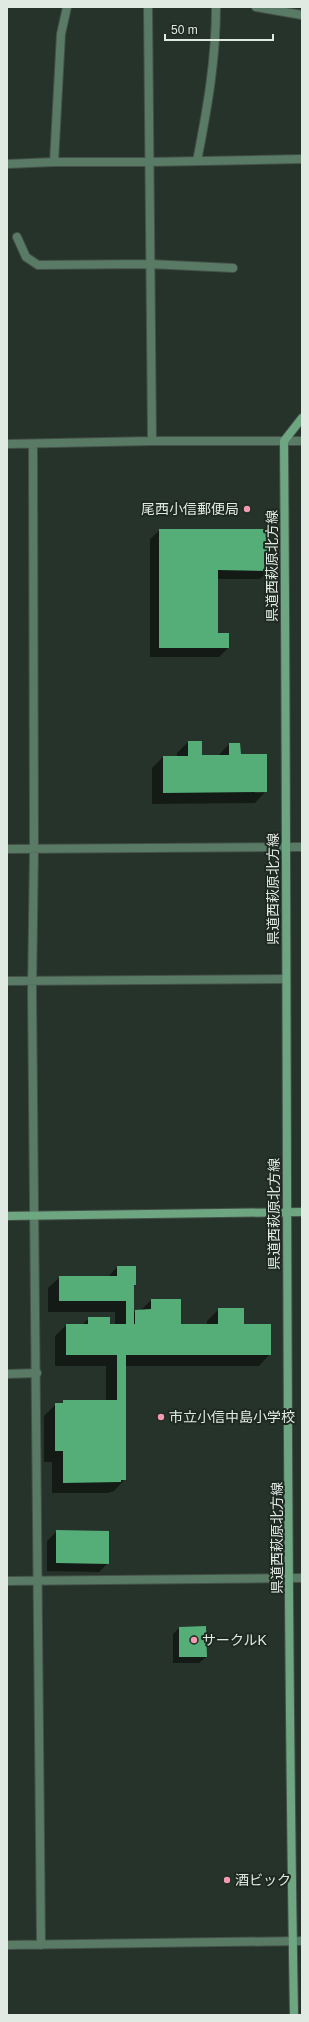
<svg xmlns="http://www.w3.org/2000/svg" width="309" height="2022" viewBox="0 0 309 2022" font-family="Arial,'Noto Sans JP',sans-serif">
<rect width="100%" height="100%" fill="#26332a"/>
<!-- shadow -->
<path fill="#0007" d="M160 530 269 570 260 579H217V634H228V648L219 657H150V539Z
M188 742 201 756H218L229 744 266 791 255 803 152 804V768L163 757H177V753Z
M117 1267 135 1285 133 1288V1313L136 1311H140L151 1300H180V1325H207V1321L219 1309 243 1325 270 1354 259 1366H125V1479L114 1491 108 1493H52V1462H44V1416L56 1404H61L64 1401H106V1366H55V1336L66 1325H82L89 1318 115 1325V1312H48V1288L60 1277H108Z
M57 1531 108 1563 99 1572 47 1571V1541Z
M205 1627 206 1657 199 1663H173V1634L179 1628Z"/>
<!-- building -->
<path fill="#55ad78" d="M159 529H270V571L218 570V633H229V648H159Z
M188 741H202V755H229V743H240L241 754H267V792L163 793V756H188Z
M117 1266H136V1285H134V1324H135V1310L151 1309V1299H181V1324H218V1308H244V1324H271V1355H126V1480H121V1482L63 1483V1451H55V1403H63V1400H117V1355H66V1324H88V1317H110V1324H126V1301H59V1276H117Z
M56 1530 109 1531V1564L56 1563Z
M206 1626 207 1657H179V1627Z"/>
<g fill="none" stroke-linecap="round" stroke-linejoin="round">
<!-- street casing -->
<g stroke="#445048" stroke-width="10">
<path id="street" d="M148 7 152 441
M256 7 302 15
M197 161C207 110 216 60 216 7
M54 162 61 34 67 7
M7 164 54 162H149L302 159
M17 237 26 257 38 265 150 264 233 268
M7 444 152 441H302
M33 444 34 849 32 991 41 1945
M7 849 302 847
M7 981 286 979
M7 1374 37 1373
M7 1581 302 1578
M7 1945 302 1941"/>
</g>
<!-- secondary casing -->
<g stroke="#445048" stroke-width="10">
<path id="secondary" d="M7 1216 302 1212
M294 2015C285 1490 288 966 284 441L302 418"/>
</g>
<!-- street -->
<use href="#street" stroke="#597b65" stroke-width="8"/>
<!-- secondary -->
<use href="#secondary" stroke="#6ea682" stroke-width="8"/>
</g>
<!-- markers -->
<g fill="#f19ab0" stroke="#1d2921" stroke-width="1.5">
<circle cx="247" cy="509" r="4"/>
<circle cx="161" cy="1417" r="4"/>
<circle cx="194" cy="1640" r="4"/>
<circle cx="227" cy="1880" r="4"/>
</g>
<g text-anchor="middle" stroke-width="4" stroke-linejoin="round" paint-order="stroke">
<!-- poi labels -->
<g font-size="14" fill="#e1e9e3" stroke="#1d2921" text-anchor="start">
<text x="239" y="514" text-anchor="end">尾西小信郵便局</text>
<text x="169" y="1422">市立小信中島小学校</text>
<text x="202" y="1645">サークルK</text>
<text x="235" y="1885">酒ビック</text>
</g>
<!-- street labels -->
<g font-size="14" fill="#e1e9e3" stroke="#1d2921">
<text transform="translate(272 566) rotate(-90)" y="5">県道西萩原北方線</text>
<text transform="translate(273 889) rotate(-90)" y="5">県道西萩原北方線</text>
<text transform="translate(274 1214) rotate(-90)" y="5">県道西萩原北方線</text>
<text transform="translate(277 1538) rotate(-90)" y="5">県道西萩原北方線</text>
</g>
</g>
<!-- border -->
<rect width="309" height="2022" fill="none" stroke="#e1e9e3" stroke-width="16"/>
<!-- scale -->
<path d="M165 34v6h108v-6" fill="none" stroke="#e1e9e3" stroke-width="2"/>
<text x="171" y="34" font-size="12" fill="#e1e9e3" stroke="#1d2921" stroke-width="3" paint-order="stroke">50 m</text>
</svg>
